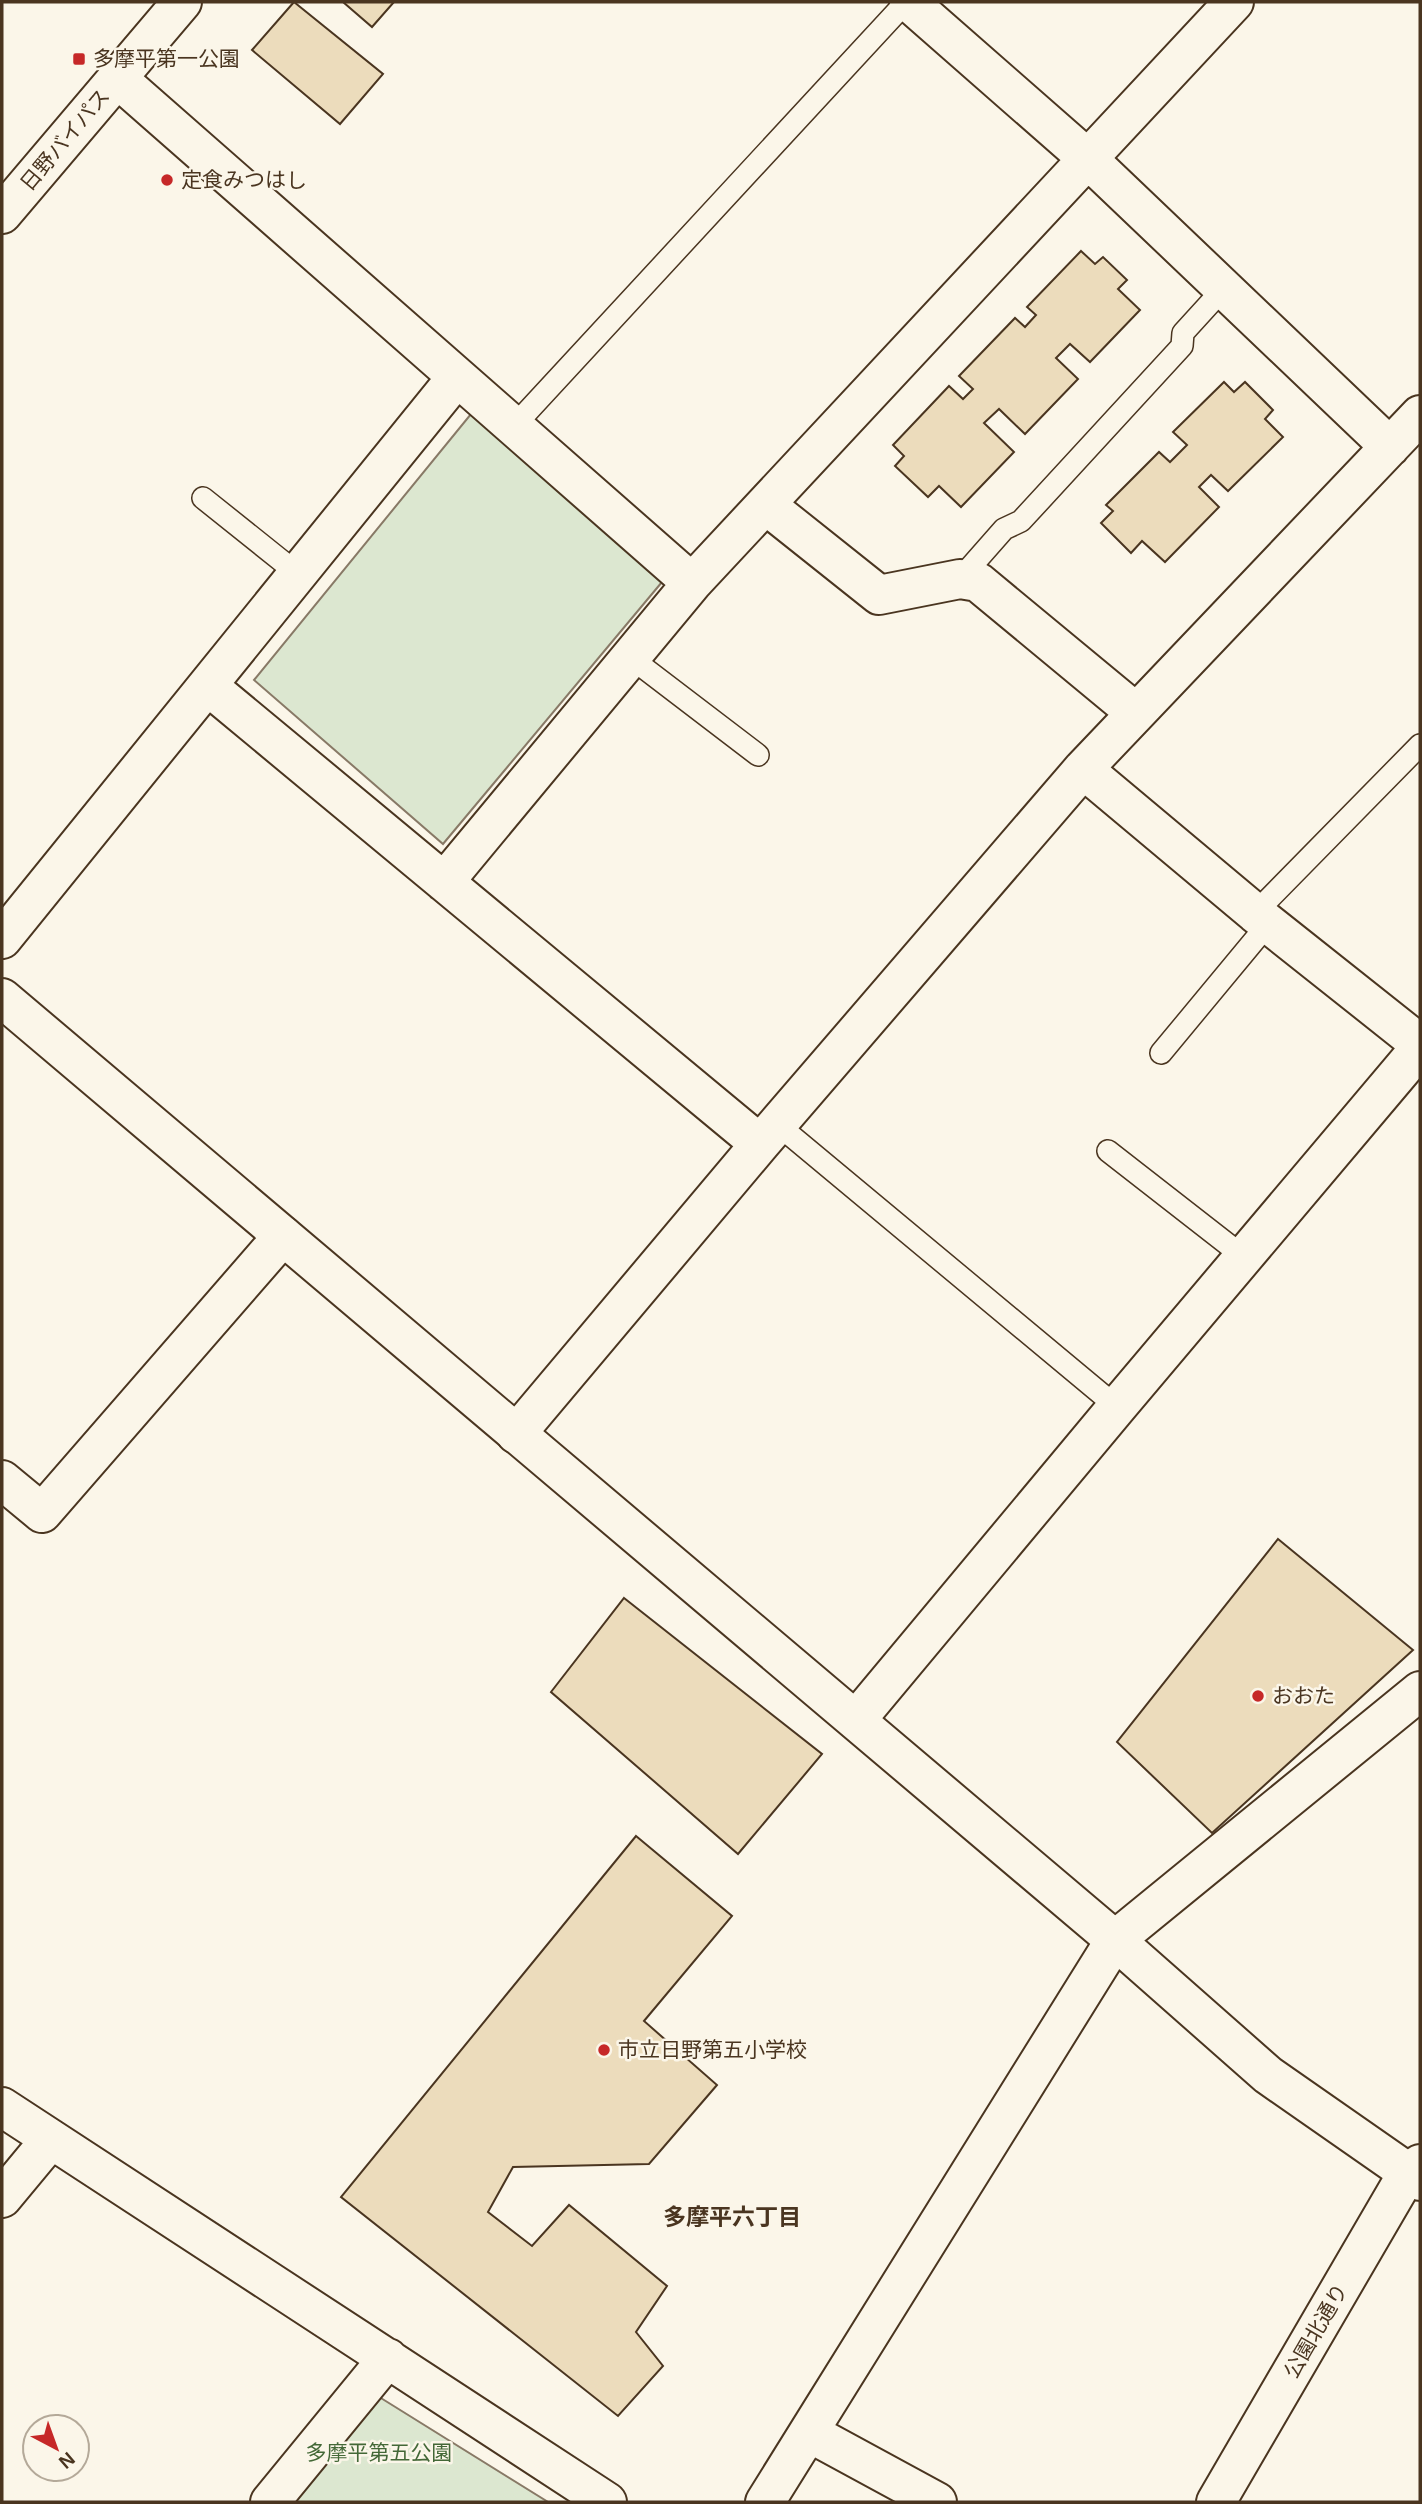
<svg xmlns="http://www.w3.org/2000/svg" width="1422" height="2504" viewBox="0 0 1422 2504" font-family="Arial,'Noto Sans JP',sans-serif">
<rect width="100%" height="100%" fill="#fbf6e9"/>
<!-- green -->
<path fill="#dce7d0" stroke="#887966" stroke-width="2" d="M471 414 662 582 443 844 254 680Z
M368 2390 548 2502H283Z"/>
<!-- building -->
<path fill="#ecdcbc" stroke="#4a3520" stroke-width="2" d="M294 2 383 74 340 124 252 50Z
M343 2H394L372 27Z
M1081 251 1095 264 1103 257 1127 280 1118 289 1140 310 1090 362 1070 344 1056 358 1078 379 1025 434 999 409 984 423 1014 452 961 507 939 486 928 497 895 466 904 456 893 445 949 386 963 399 973 389 959 376 1015 318 1025 327 1036 315 1027 307Z
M1224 382 1234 392 1245 382 1273 410 1265 419 1283 437 1228 491 1211 475 1199 487 1219 507 1165 562 1142 541 1131 553 1101 523 1113 511 1106 505 1159 452 1170 462 1187 445 1173 432Z
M1278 1539 1413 1650 1212 1833 1117 1742Z
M624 1598 822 1754 738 1854 551 1692Z
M636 1836 732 1916 644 2021 717 2085 649 2164 513 2167 488 2212 532 2246 569 2205 667 2286 636 2332 663 2366 618 2416 341 2197Z"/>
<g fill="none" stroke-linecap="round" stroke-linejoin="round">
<!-- lane casing -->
<g stroke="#4a3520" stroke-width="24">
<path id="lane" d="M514 426 906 2
M203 498 298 574
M960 579 1004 529 1021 521 1182 346 1183 333 1224 288
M631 658 758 755
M1255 913 1420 745
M1161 1053 1268 924
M777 1124 1117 1407
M1108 1151 1244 1257"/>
</g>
<!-- street casing -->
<g stroke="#4a3520" stroke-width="42">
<path id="street" d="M909 2 1088 159 1390 447
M117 78 692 583
M766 505 879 595 960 579 978 582 1135 712
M208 686 760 1144
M1083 769 1255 913 1420 1044
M444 882 692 583 1234 2
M2 939 457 377
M516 1434 760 1144 1083 769 1420 415
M2 1480 42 1513 283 1236
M856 1720 1117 1407 1420 1048
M2 2107 607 2502
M2 2198 51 2139
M810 2433 937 2502
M270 2502 388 2358
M765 2502 1115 1940 1420 1691
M1216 2502 1407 2174 1420 2164"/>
</g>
<!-- secondary casing -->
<g stroke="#4a3520" stroke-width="42">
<path id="secondary" d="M2 998 1115 1940 1268 2075 1420 2181"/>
</g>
<!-- highway casing -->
<g stroke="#4a3520" stroke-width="42">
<path id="highway" d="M2 214 182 2"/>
</g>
<!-- lane -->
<use href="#lane" stroke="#fbf6e9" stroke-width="21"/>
<!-- street -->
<use href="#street" stroke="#fbf6e9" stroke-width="38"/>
<!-- secondary -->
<use href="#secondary" stroke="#fbf6e9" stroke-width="38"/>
<!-- highway -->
<use href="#highway" stroke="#fbf6e9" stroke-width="38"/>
</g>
<!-- markers -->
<g fill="#c62828" stroke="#fbf6e9" stroke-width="2.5">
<rect x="72" y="52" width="14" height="14" rx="3.5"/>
<circle cx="167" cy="180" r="7"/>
<circle cx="1258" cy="1696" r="7"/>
<circle cx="604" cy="2050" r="7"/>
</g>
<g text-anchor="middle" stroke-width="5" stroke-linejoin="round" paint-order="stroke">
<!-- poi labels -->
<g font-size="21" fill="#4a3520" stroke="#fbf6e9" text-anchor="start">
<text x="93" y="66">多摩平第一公園</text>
<text x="181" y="187">定食みつはし</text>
<text x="1272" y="1703">おおた</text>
<text x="618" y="2057">市立日野第五小学校</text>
</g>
<!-- street labels -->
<g font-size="21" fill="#4a3520" stroke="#fbf6e9">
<text transform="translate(65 140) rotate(-50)" y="7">日野バイパス</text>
<text transform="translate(1316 2331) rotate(-60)" y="7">公園北通り</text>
</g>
<!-- park labels -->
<g font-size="21" fill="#436837" stroke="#fbf6e9">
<text x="379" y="2460">多摩平第五公園</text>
</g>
<!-- neighbourhood labels -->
<g font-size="23" font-weight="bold" fill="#4a3520" stroke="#fbf6e9">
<text x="732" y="2225">多摩平六丁目</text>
</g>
</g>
<!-- border -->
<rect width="1422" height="2504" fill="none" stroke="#4a3520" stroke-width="7"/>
<!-- north arrow -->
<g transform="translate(56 2448) rotate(139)"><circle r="33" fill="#fbf6e9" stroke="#b4a999" stroke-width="2"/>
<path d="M0-5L12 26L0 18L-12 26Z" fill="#c62828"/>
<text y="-10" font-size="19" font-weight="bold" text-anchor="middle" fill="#4a3520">N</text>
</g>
</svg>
